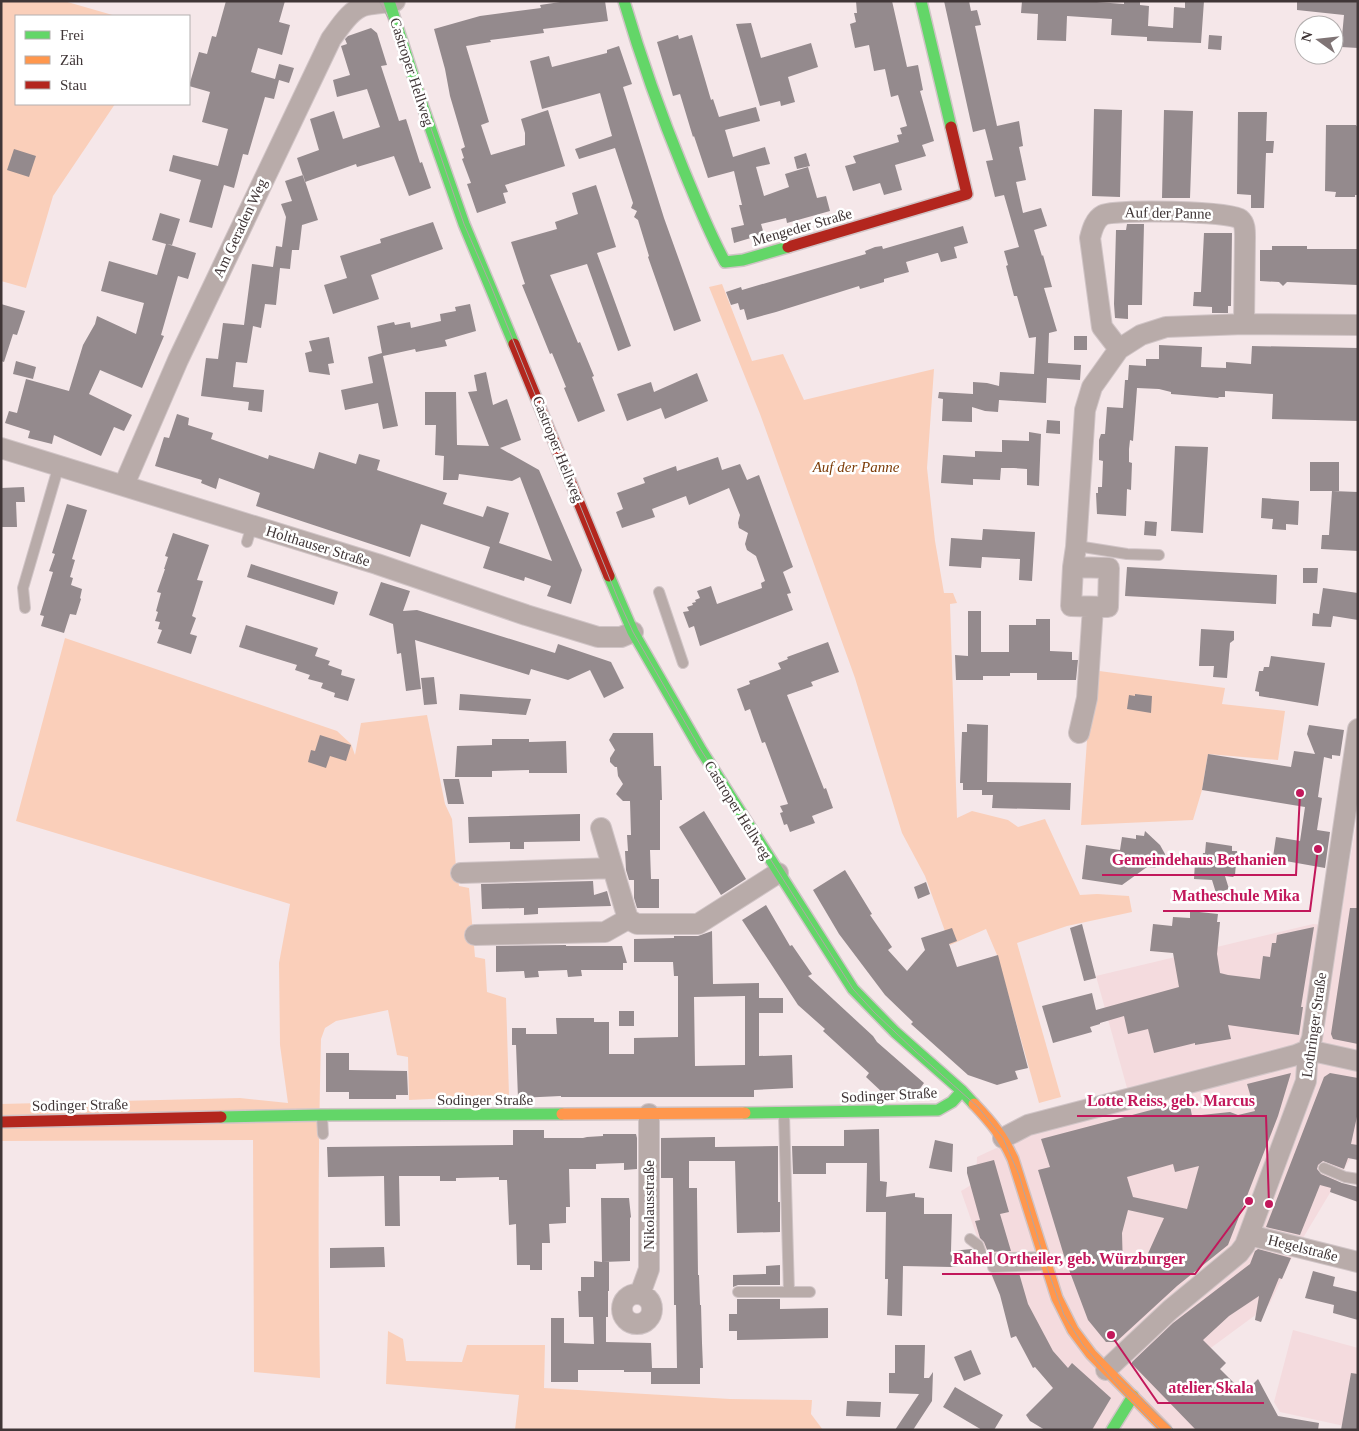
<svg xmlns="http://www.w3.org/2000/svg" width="1359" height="1431" viewBox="0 0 1359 1431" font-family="Georgia,serif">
<rect width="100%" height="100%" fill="#f5e7e9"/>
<!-- built -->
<path fill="#f4dbde" d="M1358 812V1146L1294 1253 1269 1305 1189 1364 1261 1430H1087L1049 1384 990 1274 961 1191 976 1182 977 1157 992 1150 1034 1132 1132 1106 1096 976 1313 924 1339 927Z
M1293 1330 1358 1348V1429L1280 1412 1274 1402Z"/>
<!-- green -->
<path fill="#facfba" d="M1 1H64L116 16H16V104H115L53 196 26 288 1 281Z
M722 284 752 361 783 354 804 400 934 369 927 468 935 541 944 593H953L957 603 950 604 957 818 972 811 1008 820 1018 827 1045 819 1080 895 1097 894 1129 896 1132 912 1067 926 1017 943 1061 1097 1039 1103 997 955 986 929 950 945 925 876 902 833 855 678 760 414 709 287Z
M65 638 337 731 351 744 355 755 361 723 427 715 445 804 452 819 456 867 459 886 469 888 475 957 485 959 487 992 506 998 509 1095 409 1100 408 1057 397 1055 388 1010 336 1021 325 1028 321 1039C318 1152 318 1265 320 1378L254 1372 253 1140 1 1141V1104L240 1098 288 1103 280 1045 279 963 290 904 16 821Z
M1092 670 1225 688 1222 704 1285 711 1278 760 1208 754 1202 790 1193 820 1081 825Z
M388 1331 403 1339 406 1361 462 1362 467 1345H545L544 1388 730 1399 812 1400 811 1414 823 1430H515L519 1395 386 1384Z"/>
<!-- building -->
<path fill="#948a8d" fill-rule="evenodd" d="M226 1H285L279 22 290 25 282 55 258 48 251 72 275 79 279 64 294 68 289 83 279 80 274 99 265 97 248 155 243 154 234 188 224 185 212 228 189 222 201 180 169 171 173 155 218 166 228 129 202 122 210 92 189 86 199 52 207 54 212 36 216 37Z
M567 1H605L608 21 543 29 544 33 490 40 491 42 466 46 489 122 481 125 491 155 525 145V133L521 119 548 110 565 166 505 185 508 192 503 193 506 203 477 213 467 184 471 183 462 159 464 158 461 149 465 147 450 96 445 69 434 29 480 16 541 8 540 5Z
M856 1H892L907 67 918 65 923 90 920 91 934 141 922 145 926 156 895 165 902 190 884 195 880 183 853 191 845 166 856 163 853 156 899 142 897 135 902 134 900 128 907 126 898 95 891 97 885 69 874 71 869 45 855 48 850 24 856 22 854 13H857Z
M944 1H969L971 11 977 10 981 25 975 26 997 126 1019 121 1023 146 1019 147 1026 180 1016 182 1023 213 1041 208 1047 226 1034 230 1042 256 1043 255 1052 287 1044 288 1057 331 1049 333 1048 363 1081 365 1080 380 1047 378 1046 403 999 400 998 412 985 411 972 407V422L942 421 943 399 938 398 939 392 973 394V382L987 383 999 386 1000 372 1034 374 1036 337 1029 338 1017 296H1014L1006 266 1008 265 1004 251 1019 247 1004 195 995 197 986 161 993 160 985 129 973 132Z
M1022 1H1083L1124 4V1H1140V5L1149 6 1148 26 1173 28 1174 7 1185 8V1H1204L1201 43 1147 41V37L1111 35 1112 19 1067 16 1066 41 1037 40 1038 14 1021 13Z
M1297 1H1358V48L1341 47 1344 15 1297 10Z
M751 23 761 58 811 43 818 67 788 77 795 102 781 106 780 101 760 106 736 24Z
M371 28 377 33 387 65 381 66 399 121 406 119 420 163 422 162 431 188 409 196 394 156 357 167 356 164 305 182 297 158 319 150 310 119 334 111 343 139 380 127 367 89 337 97 333 80 350 75 341 46 347 44 345 39 348 36Z
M678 35 679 39 692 35 711 100 713 99 719 117 756 107 760 121 725 130 733 157 765 147 770 164 756 167 764 196 789 187 785 174 808 167 817 198 826 196 830 211 787 223 786 218 761 224 764 234 734 243 731 228 744 225 739 205H742L734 171 708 178 694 136 693 137 680 94 673 96 657 42Z
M1209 35 1222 36 1221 50 1208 49Z
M619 46 632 84 623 87 664 218 701 321 674 331 648 257 649 256 638 220 634 217 637 211 631 208 633 203 615 148 579 159 575 149 612 136 600 93 542 109 530 61 549 56 552 67 607 53V50Z
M1094 109 1122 110 1120 197 1092 196Z
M1164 110 1193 111 1190 198H1162Z
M1238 112H1267L1266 141H1274L1273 153H1266L1264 208H1251V195L1237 194Z
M1326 125H1356L1358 128V195H1355V197H1335L1336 192 1325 191Z
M14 149 36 156 29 177 7 170Z
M806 153 810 166 797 169 794 157Z
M303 175 318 220 302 225 299 250H292L290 269 280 268 276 305 265 304 261 328 253 326 247 363 236 362 233 387 264 390 262 412 248 410 249 402 201 396 206 358 218 359 223 323 244 325 252 264 273 267 276 246 282 247 286 217 281 204 292 201 285 181Z
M596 185 616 247 597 253 631 346 618 351 587 264 550 275 578 343 580 342 594 376 592 377 605 411 578 422 564 388 566 387 552 353 550 354 522 285 525 284 511 242 557 229 555 222 578 214 572 193Z
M160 213 180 219 172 245 167 244 196 253 188 279 178 276 161 335 164 336 142 388 100 370 89 394 132 415 124 431 114 427 101 456 54 435 52 444 28 438 30 431 5 423 9 411 17 413 26 379 69 391 83 345 95 324 97 316 136 334 144 303 101 291 109 261 157 275 166 244 152 240Z
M433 222 443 249 371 275 379 299 333 314 324 285 347 278 340 256 381 243 380 239Z
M1127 224H1144L1142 305H1128V319L1115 318 1114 304 1116 230H1126Z
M963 226 968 243 954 247 957 258 941 262 938 253H937L906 262 909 272 884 279V282L860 289 859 286 776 312 747 320 744 309 740 310 738 303 731 305 726 292 741 287 742 290 866 254 865 251 875 247 882 246 883 249Z
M1204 233H1232L1231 306H1228V313H1212V307L1193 306 1194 292H1201Z
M1272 246H1307V249H1358V285L1287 282 1283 286 1279 282 1260 281V250H1272Z
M1 304 25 311 17 335 13 334 4 362 1 361Z
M470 304 476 331 445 340 447 346 416 352 415 349 383 356 398 426 383 429 378 403 345 410 341 390 373 383 368 357 382 353 377 326 394 322 395 325 410 322 411 328 441 321 440 314 456 311 455 307Z
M1074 336H1087V350H1074Z
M329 337 334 363 328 364 330 375 309 372 305 353 312 351 309 341Z
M1159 345 1202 347 1201 367 1226 368V362L1251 364 1252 346 1358 348V421L1272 419 1273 394 1225 391V397H1219L1218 398 1171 394V392L1159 389 1137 388 1133 441 1130 440 1129 449V462L1132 463 1131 490 1127 489 1126 516 1097 514 1096 493H1098V487H1102L1103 461 1099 460V440L1101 434H1105L1107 407 1123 408 1125 380H1128L1129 365 1146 366V359H1159Z
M16 361 36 367 33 379 13 374Z
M486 372 493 405 507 399 521 440 500 448 539 470 582 570 571 604 547 596 551 586 525 577 524 581 483 568 490 547 421 524 410 557 256 506 260 493 219 478 216 489 201 483 202 480 155 466 164 437 169 438 177 414 189 418 188 425 213 433 211 439 268 459 269 455 314 469 319 452 356 464 359 454 380 460 377 470 447 493 443 504 483 517 487 506 509 513 499 543 552 561 520 477 512 481 459 474 458 480H443L444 456 435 455 436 425H425V392H456L457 445 489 446 468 392 477 391 474 375Z
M697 373 708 401 665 419 661 408 627 421 617 394 651 382 654 392Z
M1047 420 1060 421V434L1046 433Z
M1029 432 1041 434 1039 486 1027 485V469L1014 468H1001L1000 480 973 479V485L941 483 943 455 975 457V451L1002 452V440L1029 441Z
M1175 446 1208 447 1203 533 1171 531Z
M718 457 722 470 740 464 747 480 759 475 793 567 783 572 791 593 787 594 793 610 700 646 694 626 689 628 683 612 689 611 687 607 693 605 692 603 696 602 695 600 700 598 697 591 711 586 717 604 762 588 761 583 765 581 756 556 747 550 745 544 748 533 739 528 738 523 740 515 729 488 689 505 686 496 652 509 655 517 622 528 616 512 623 509 617 493 645 483 643 478 676 466 677 471Z
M1310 462H1339V491H1310Z
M24 487 25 502H16L17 527H1V488Z
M1332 491 1358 492V551L1321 549 1322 535H1329Z
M1262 498 1299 501 1298 525 1286 524V530L1272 529 1273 519 1261 518Z
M67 504 87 510 72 559 75 560 70 577 73 578 71 585 82 589 80 598 81 599 76 615 70 614 64 633 41 626 44 616 40 615 53 572 49 571 55 554 52 553Z
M1145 521 1157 522 1156 536 1144 535Z
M983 529 1035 532 1032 581 1019 580 1020 559 982 557 981 568 949 566 951 538 982 540Z
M173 533 209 545 197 580 203 581 192 616 196 618 190 634 197 636 191 654 157 643 162 630 158 629 160 622 155 621 158 612 156 611 161 593 157 592 165 569H164L168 557 165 556Z
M251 564 338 592 334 605 247 577Z
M1127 567 1277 575 1276 604 1125 596Z
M1303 568H1318L1317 583H1303Z
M381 582 410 591 403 611 417 610 555 653 558 644 611 662 624 688 604 698 590 670 568 680 531 669 529 675 415 640 421 689 406 691 401 653 397 654 393 624 369 615Z
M1323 588 1358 593V620L1333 616 1331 627 1312 626 1313 613 1319 614Z
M968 611H981V652H1009V625H1036V619H1050V651L1072 652V660H1078L1076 680H1037V673H1010V676H983V680H956L955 655 968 656Z
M246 625 318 648 315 656 330 661 328 665 342 670 341 675 355 679 348 701 334 697 335 693 321 688 323 683 308 679 310 675 295 670 297 665 239 647Z
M1201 629 1234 631V640L1230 643 1227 678 1213 677 1214 666H1199Z
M828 642 839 672 811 682 813 686 787 695 824 789 826 788 833 808 812 816 815 823 790 832 787 824 784 825 780 813 783 812 780 806 788 804 765 742 762 743 750 709 745 711 737 689 750 684 749 681 781 669 778 663 788 659 787 657Z
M1271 656 1325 663 1318 706 1259 696V692L1255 691 1259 671H1263L1264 667H1269Z
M434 677 437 704 424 705 421 678Z
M460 694 515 698 531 699 526 715 459 710Z
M1135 694 1152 696 1151 713 1127 709 1129 695 1135 696Z
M967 724 988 725 987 782 1071 783 1070 810 992 808 993 795H982V790H963V783H960L962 732H967Z
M1309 725 1344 730 1340 756 1332 755V759L1324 757 1318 797 1322 798 1317 830 1330 832 1325 868 1280 860 1273 857 1276 837 1300 841 1305 807 1202 790 1208 754 1291 767 1294 751 1315 754 1307 734Z
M613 733H653L654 766H661L662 800H660V850H650L651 879H659V908H637L634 898V880H629L626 870 625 851H628L627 835H631L630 801H623L616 794 623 784 618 776 617 767H615L610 762V758L615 750 609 740Z
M320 735 351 745 346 761 330 756 326 768 308 762 311 750 315 751Z
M492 739H529V742L566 741 567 773H529V770L492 771V777H455L457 746 492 745Z
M443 779H459L464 804H448Z
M704 811 746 879 721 895 679 827Z
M580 814V841L524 842V849H510V842L469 843 468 817Z
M1145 831 1160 845 1165 854 1164 859 1157 864 1156 868 1147 867 1122 885 1082 879 1086 845 1120 850 1122 837 1136 839V835L1144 836Z
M1206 842 1232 846V851H1237L1235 875 1233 877 1225 876 1229 889 1216 893 1212 880 1194 879 1195 862H1202L1203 853H1205Z
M845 870 872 914 870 915 892 947 888 950 907 971 925 950 921 938 952 928 957 941 949 944 957 967 998 955 1028 1068 1015 1071 1018 1079 997 1085 968 1075 911 1024 913 1022 885 995 839 934 813 890Z
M593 881 594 895 607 891 611 906 538 908V914L524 915V908L482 909 481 884Z
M926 882 930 894 918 899 914 887Z
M766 905 790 946 792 945 812 974 808 976 873 1036 877 1042 924 1083 916 1094 883 1093 866 1077 869 1073 823 1031 825 1029 798 1005 742 920Z
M1350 908H1358V1044L1333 1039 1331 1034Z
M1190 911 1218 914 1217 922H1220L1217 954 1220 973 1228 975 1260 979 1263 956 1270 957 1272 943H1276L1277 935 1314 927 1301 1007H1303L1299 1035 1228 1025 1231 1039 1195 1045V1043L1154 1053 1148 1029 1128 1034 1124 1016 1100 1023V1024L1090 1027 1092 1032 1053 1043 1042 1006 1092 993 1096 1010 1179 987 1173 953 1150 951 1153 924 1172 926 1173 917 1190 918Z
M1082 924 1096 978 1084 981 1070 928Z
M712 931 713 984 759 983V998H783V1013H759V1056L792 1055 793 1088 754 1090V1097H561V1096L518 1098 516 1045H512V1028H526V1034H557L556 1018H594V1022H609V1054H634V1038L678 1037V976H674L673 962H634V939L674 938V936H698ZM745 996V1065L695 1066 694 997Z
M566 945V946H622L627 963H623V970H581L582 976 568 977 567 970 538 971 539 977 525 978 524 971 496 972V946Z
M619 1011H634V1026H619Z
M326 1053H349V1070L407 1071 408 1095H396V1099H349V1092H326Z
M1291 1073 1278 1116 1228 1245 1177 1286 1116 1342H1106L1088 1320 1065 1259 1038 1170 1050 1167 1041 1139 1189 1100 1192 1116 1230 1112 1238 1115 1255 1111 1247 1084ZM1173 1164 1175 1172 1199 1166 1187 1209 1133 1197 1127 1177ZM1128 1210 1164 1218 1141 1269 1134 1261 1123 1270 1122 1233Z
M1330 1073 1358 1078V1112L1351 1144 1358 1145V1160L1348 1158 1344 1169 1323 1161 1318 1165 1317 1169 1321 1174 1342 1183 1358 1187V1202L1330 1192 1331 1188 1320 1185 1300 1235 1266 1227 1324 1077Z
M879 1129 880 1181 887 1182 886 1197 915 1193V1197L924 1198V1214H952L951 1251 972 1249 974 1254 971 1259 974 1264 951 1267 903 1266 902 1316 887 1315 888 1279H885L886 1212H866L867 1163H826V1174H793L792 1146H844V1130Z
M513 1130H544V1138H583L587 1137 603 1136V1134H636L637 1138V1169L624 1170V1163L596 1164V1169H569L570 1207H566V1223L549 1224 550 1243H542V1270H530V1265H517L516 1224 509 1225 507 1180H499V1177L456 1178V1181H440V1176H399L400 1226H385L384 1176 328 1177 327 1147 513 1145Z
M715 1137V1147L778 1146V1202H780V1232L737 1233 735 1161H689V1188H697V1196L698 1275H699L700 1305H701L702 1343 703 1368H700V1384H651V1372H624V1370H578V1382H551V1318H564V1343L594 1344 593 1317H579L578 1291H581V1277H594V1261L602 1262 601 1198H629L631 1217 630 1218V1261L603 1262H609V1291H608V1317H606V1342L651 1343 652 1368H677L676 1305H674L673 1178H661V1138Z
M935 1140 953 1144 952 1172 929 1168Z
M994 1160 1009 1212 1000 1214 1011 1251 988 1252 984 1242 980 1238 975 1221 980 1220 967 1173V1167Z
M384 1247 385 1267 330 1268V1248Z
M1258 1249 1291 1258 1282 1279 1279 1278 1261 1322 1255 1320 1259 1296 1229 1316 1203 1340 1226 1363 1220 1369 1244 1393 1258 1379 1278 1416 1319 1423 1318 1430H1196L1132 1364V1362L1173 1323 1250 1264 1255 1251Z
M780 1265V1285H738L733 1287V1275L766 1274V1266Z
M1313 1271 1335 1277 1333 1286 1358 1292V1320L1333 1313 1334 1305 1305 1298Z
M991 1273H1019L1028 1304 1053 1351 1068 1368 1072 1363 1111 1398 1092 1430H1045L1030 1421 1026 1415 1053 1388 1035 1367 1033 1368 1016 1336 1011 1338 1000 1295Z
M737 1299H780V1309L828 1308V1338L737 1340V1331H729V1314H737Z
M895 1345H925L924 1378H929L933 1372 932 1401 913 1430H895L919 1394 889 1393V1373H895Z
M971 1350 981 1374 964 1381 954 1357Z
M1351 1373 1358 1374V1430H1341Z
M955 1387 1003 1415 994 1430H982L943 1407Z
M847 1401 881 1402 880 1417 846 1416Z"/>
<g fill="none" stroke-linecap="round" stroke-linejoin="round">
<!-- lane casing -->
<g stroke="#d0c4c6" stroke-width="12">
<path id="lane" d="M247 542 252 525
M1077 546 1127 554 1159 555
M659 592 683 663
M25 608 23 588 59 465
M322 1116 323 1134
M1324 1168 1345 1177 1358 1179
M970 1239 978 1245 983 1259
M978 1259 1043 1257
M993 1267 1045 1265
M738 1292H789L784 1114
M789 1292H810"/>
</g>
<!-- street casing -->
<g stroke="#d0c4c6" stroke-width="22">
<path id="street" d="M1119 349 1102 327 1090 238C1092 230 1095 219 1103 215 1115 209 1231 211 1240 219 1245 223 1245 230 1245 237L1244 324
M1 448 377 564 526 615 598 637H621L633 632
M124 485 178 360 331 39C340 27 351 8 367 5 376 3 386 3 395 1
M1073 567 1109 568 1108 607 1071 606 1073 567 1076 547 1085 410 1092 387 1119 349 1141 335 1166 327 1244 324 1358 325
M1079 733 1087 698 1093 607
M601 828 628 919 637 924H698L778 873
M461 873 613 868
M475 935 605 932 628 919
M1308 1050 1358 1061
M1003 1138 1028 1125 1296 1055 1308 1050
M1249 1235 1358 1262
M640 1294 649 1269V1114
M622 1309a15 15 0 1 1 30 0a15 15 0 1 1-30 0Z
M1106 1370 1170 1310 1239 1253 1245 1245 1306 1081 1308 1050 1312 1038 1358 729"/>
</g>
<!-- fast casing -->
<g stroke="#d0c4c6" stroke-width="14">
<path id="fast" d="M389 1 423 107 464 224 514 344
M624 1C641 59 661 115 684 171 697 202 709 233 725 262L743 260 788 247
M921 1 951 127
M609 576 633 632 701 750 853 989 895 1032 962 1091 974 1104
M745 1113 938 1110 952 1102 962 1091
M221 1117 322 1115 562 1114
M1112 1430 1133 1396"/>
</g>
<!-- slow casing -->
<g stroke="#d0c4c6" stroke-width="14">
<path id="slow" d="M974 1104C992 1123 1002 1135 1013 1159L1057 1298 1073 1330 1091 1354 1166 1430
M562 1114 745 1113"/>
</g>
<!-- jam casing -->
<g stroke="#d0c4c6" stroke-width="14">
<path id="jam" d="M788 247 967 194 951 127
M514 344 609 576
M1 1122 221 1117"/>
</g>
<!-- lane -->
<use href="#lane" stroke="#b8aba9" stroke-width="10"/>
<!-- street -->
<use href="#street" stroke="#b8aba9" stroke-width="20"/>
<!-- fast -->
<use href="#fast" stroke="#63d668" stroke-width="11"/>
<!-- slow -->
<use href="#slow" stroke="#ff974d" stroke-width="11"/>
<!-- jam -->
<use href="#jam" stroke="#b3261e" stroke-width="11"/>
<!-- tram -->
<path stroke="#b1a6a6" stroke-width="1" d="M379 1 402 44 464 224 491 286 618 599 633 632 701 750 853 989 874 1012 915 1051 978 1107 1003 1138 1019 1175 1046 1265 1064 1315 1083 1345 1124 1393 1161 1430
M1117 1377 1174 1430"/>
</g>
<g text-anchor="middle" stroke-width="5" stroke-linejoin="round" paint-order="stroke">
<!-- street labels -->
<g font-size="15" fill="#403637" stroke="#fff">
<text transform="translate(412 72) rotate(72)" y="5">Castroper Hellweg</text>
<text transform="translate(1168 213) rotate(1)" y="5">Auf der Panne</text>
<text transform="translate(802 227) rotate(-16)" y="5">Mengeder Straße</text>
<text transform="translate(240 228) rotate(-65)" y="5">Am Geraden Weg</text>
<text transform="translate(558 449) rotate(68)" y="5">Castroper Hellweg</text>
<text transform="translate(318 546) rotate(17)" y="5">Holthauser Straße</text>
<text transform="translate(738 810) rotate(58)" y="5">Castroper Hellweg</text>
<text transform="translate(1314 1025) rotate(-82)" y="5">Lothringer Straße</text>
<text transform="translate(889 1095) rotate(-3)" y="5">Sodinger Straße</text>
<text x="485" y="1105">Sodinger Straße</text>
<text transform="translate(80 1105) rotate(-1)" y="5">Sodinger Straße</text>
<text transform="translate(649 1205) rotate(-90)" y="5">Nikolausstraße</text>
<text transform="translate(1303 1248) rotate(14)" y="5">Hegelstraße</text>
</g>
<!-- park labels -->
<g font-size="15" font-style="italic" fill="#7c3b06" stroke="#fff">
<text x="856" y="472">Auf der Panne</text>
</g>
</g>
<!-- callouts -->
<path fill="none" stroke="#c2185b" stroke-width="2" d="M1300 793L1296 875H1102M1318 849L1310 911H1163M1269 1204L1266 1116H1077M1249 1201L1195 1274H942M1111 1335L1158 1403H1264"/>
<g fill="#c2185b" stroke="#fff" stroke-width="2">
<circle cx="1300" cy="793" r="5"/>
<circle cx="1318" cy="849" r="5"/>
<circle cx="1269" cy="1204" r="5"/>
<circle cx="1249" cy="1201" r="5"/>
<circle cx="1111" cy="1335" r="5"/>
</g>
<g font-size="16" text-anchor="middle" font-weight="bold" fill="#c2185b" stroke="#fff" stroke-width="5" stroke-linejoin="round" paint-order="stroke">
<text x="1199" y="865">Gemeindehaus Bethanien</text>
<text x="1236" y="901">Matheschule Mika</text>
<text x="1171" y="1106">Lotte Reiss, geb. Marcus</text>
<text x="1069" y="1264">Rahel Ortheiler, geb. Würzburger</text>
<text x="1211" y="1393">atelier Skala</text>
</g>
<!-- border -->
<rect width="1359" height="1431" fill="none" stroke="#403637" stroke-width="5"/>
<!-- legend -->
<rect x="15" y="15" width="175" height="90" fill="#ffffff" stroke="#b3afaf"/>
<rect x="25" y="31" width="25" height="8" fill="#63d668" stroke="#b3afaf"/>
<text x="60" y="40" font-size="15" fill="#403637">Frei</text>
<rect x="25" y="56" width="25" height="8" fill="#ff974d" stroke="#b3afaf"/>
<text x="60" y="65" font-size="15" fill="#403637">Zäh</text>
<rect x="25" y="81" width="25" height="8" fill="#b3261e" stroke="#b3afaf"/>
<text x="60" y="90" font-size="15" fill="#403637">Stau</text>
<!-- north arrow -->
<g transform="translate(1319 40) rotate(285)"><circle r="24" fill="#ffffff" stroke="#b3afaf"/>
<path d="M0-4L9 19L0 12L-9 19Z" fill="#7f7475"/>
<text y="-8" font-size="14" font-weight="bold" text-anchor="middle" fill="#403637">N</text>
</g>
</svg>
